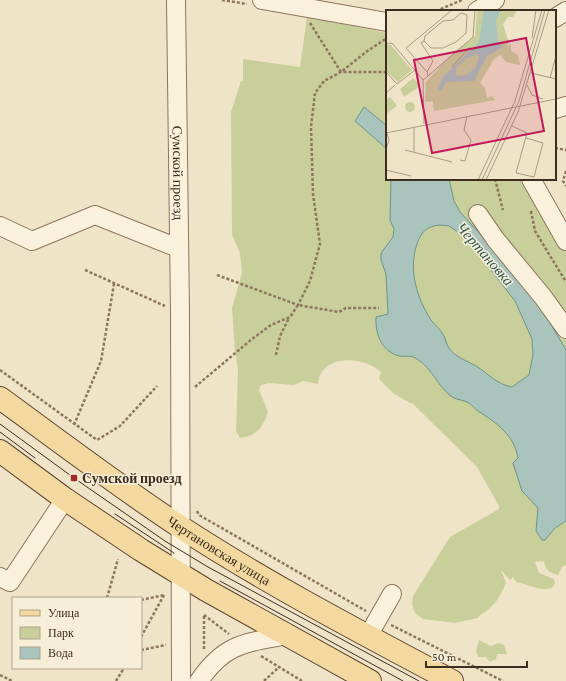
<svg xmlns="http://www.w3.org/2000/svg" width="566" height="681" viewBox="0 0 566 681" font-family="'Crimson Pro',serif">
<rect width="100%" height="100%" fill="#f0e4c8"/>
<!-- green -->
<path fill="#c9cf9b" d="M307 17 387 33V179H526L566 250V565L562 567 558 575C550 573 545 570 544 561L535 562 539 573 554 579 555 583 552 588C537 592 530 584 516 582L513 577 510 580 501 570 506 583C502 592 498 601 490 608 486 612 481 613 478 618L455 623 423 619 415 613 412 604 413 596 450 537 499 509V506L477 467 412 403H410L393 393 379 379 381 372C363 355 320 354 318 384L303 381 294 385 269 383 261 385 259 390 268 412C263 428 256 436 240 438L236 431 238 370 235 351 232 308 242 273 240 253 232 235 231 112 241 81H243V59L300 67Z
M479 640 491 646 498 643 504 645 507 654H497L496 659 490 662 486 657H478L476 651Z"/>
<!-- water -->
<path fill="#a9c4bc" stroke="#6f938a" fill-rule="evenodd" d="M364 107 387 126V149L355 121Z
M391 179H449L454 201 460 212 516 273 549 321 566 350V521L555 528 545 540H542L536 531 538 508 522 491 513 463 518 458C514 435 497 423 478 411 475 409 472 405 469 403 464 400 457 400 452 397 436 385 434 370 417 359 412 355 405 357 399 356 381 351 375 333 376 317L388 314 386 274 381 260V253L393 237 394 229 390 220ZM440 225 449 226 465 237 515 301 532 339 533 355 529 375 512 387C496 384 489 374 476 366 466 360 456 358 449 348 446 344 446 340 444 336 441 330 435 325 431 320 417 298 408 270 417 244 421 232 427 226 440 225Z"/>
<g fill="none" stroke-linecap="round" stroke-linejoin="round">
<!-- minor casing -->
<g stroke="#8d765c" stroke-width="20">
<g id="minor">
<path id="s1" d="M176 0 180 312 181 681"/>
<path d="M262 0 387 22"/>
<path d="M477 11 495 0"/>
<path d="M555 18 566 11"/>
<path d="M555 109 566 106"/>
<path d="M531 179 566 241"/>
<path d="M478 214 496 240 543 297 566 329"/>
<path d="M0 226 32 241 95 215 178 248"/>
<path d="M0 577 10 582 65 499"/>
<path d="M368 636 392 594"/>
<path d="M199 681C225 643 245 643 288 635"/>
</g>
</g>
<!-- major casing -->
<g stroke="#5b4430" stroke-width="24">
<g id="major">
<path id="s2" d="M0 398C59 441 118 486 179 526 266 583 360 632 452 681"/>
<path d="M0 451 65 499 141 550 206 590 370 681"/>
</g>
</g>
<!-- path -->
<path stroke="#8d765c" stroke-width="2.5" stroke-dasharray="3 2" stroke-linecap="butt" d="M222 0 247 4
M436 11 462 0
M310 23 341 72 366 52 387 38
M555 148 566 150
M566 171 563 181 566 186
M495 179 503 210
M531 211 535 231 566 282
M85 270 165 306
M217 275 298 305 310 281 320 244 313 194 311 127 315 93 324 81 341 72H387
M276 355 280 336 289 318
M0 370 97 440 120 426 157 386
M195 387 252 339 271 325 290 317 298 305 339 312 346 308H379
M74 425 101 361 114 284
M197 511 199 515 206 519 366 611
M107 598 118 559
M141 600 164 595
M204 615 229 634
M204 616V651
M391 625 503 681
M141 637 164 595
M141 650 166 645
M261 656 302 681
M0 675 12 681
M116 681 124 668
M264 681 279 667"/>
<!-- minor -->
<use href="#minor" stroke="#faf1dc" stroke-width="18"/>
<!-- major -->
<use href="#major" stroke="#f3d9a0" stroke-width="22"/>
<!-- tram -->
<path stroke="#3d2e20" stroke-width="1" d="M0 424 74 478 165 541 208 567 419 681
M0 432 35 458
M115 514 174 553
M220 581 403 681"/>
</g>
<!-- markers -->
<rect fill="#9e2a2b" stroke="#f7eed8" stroke-width="1.5" x="70" y="474" width="8" height="8" rx="2"/>
<g text-anchor="middle" stroke-width="3" stroke-linejoin="round" paint-order="stroke">
<!-- street labels -->
<g font-size="14" fill="#3d2e20" stroke="#f7eed8">
<text dy="5" stroke="none"><textPath href="#s1" startOffset="173">Сумской проезд</textPath></text>
<text dy="5" stroke="none"><textPath href="#s2" startOffset="267">Чертановская улица</textPath></text>
</g>
<!-- poi labels -->
<g font-size="14" font-weight="bold" fill="#3d2e20" stroke="#f7eed8" text-anchor="start">
<text x="82" y="483">Сумской проезд</text>
</g>
<!-- water labels -->
<g font-size="15" font-style="italic" fill="#2f5d5a" stroke="#f7eed8">
<text transform="translate(485 254) rotate(49)" y="5">Чертановка</text>
</g>
</g>
<!-- overview -->
<g transform="translate(386 10)">
<rect width="170" height="170" fill="#f0e4c8"/>
<path d="M91 0H131L127 7H122L117 14 123 33 121 37 125 33V41L132 45 134 55 120 52 114 45 108 49 94 73 99 78 101 88 106 86 109 90 48 101 47 91 39 92 40 72 64 46 89 26ZM0 35H5L26 60 12 72 0 61ZM27 68 33 74V77L18 87 14 79ZM4 87 11 96 0 104V90ZM19 97a5 5 0 1 1 10 0a5 5 0 1 1-10 0Z" fill="#c9cf9b"/>
<path d="M98 0H115L110 10 112 31 117 37 101 46 88 71 60 72 55 81 52 80 56 68 93 32ZM91 44 93 48 89 58 80 65 70 66V59L79 49Z" fill="#a9c4bc" fill-rule="evenodd"/>
<path fill="none" stroke="#a89b85" stroke-width="1" d="M146 28 150 0M0 34 6 33 37 70 38 114M66 57 84 37M0 62 11 74 29 60M41 62 20 38 66 0M145 63 170 69M42 66 87 27 89 0M164 68 170 46M37 70 42 66 41 62 47 51 35 33 38 31 45 38H57L70 32 80 23 81 5 75 3 67 10 57 11 39 26 38 31M141 75 146 85 157 89M0 83 9 75M126 116 141 123 130 163 148 167 157 133 140 128M0 123 170 89M0 140 3 130 1 122M19 140 66 152M28 142V117M74 150 79 151 85 130 78 120 81 106M0 160 25 166M92 170 129 91 156 0M96 170 133 91 159 0M100 170 132 102 163 0"/>
<path fill="#c2185b" fill-opacity="0.15" stroke="#c2185b" stroke-width="2" d="M140 28 158 121 46 143 28 50Z"/>
<rect width="170" height="170" fill="none" stroke="#3d2e20" stroke-width="2"/>
</g>
<!-- legend -->
<rect x="12" y="597" width="130" height="72" fill="#f7eed8" stroke="#ada18e"/>
<rect x="20" y="610" width="20" height="6" fill="#f3d9a0" stroke="#ada18e"/>
<text x="48" y="617" font-size="12" fill="#3d2e20">Улица</text>
<rect x="20" y="627" width="20" height="12" fill="#c9cf9b" stroke="#ada18e"/>
<text x="48" y="637" font-size="12" fill="#3d2e20">Парк</text>
<rect x="20" y="647" width="20" height="12" fill="#a9c4bc" stroke="#ada18e"/>
<text x="48" y="657" font-size="12" fill="#3d2e20">Вода</text>
<!-- scale -->
<path d="M426 661v6h101v-6" fill="none" stroke="#3d2e20" stroke-width="2"/>
<text x="432" y="661" font-size="12" fill="#3d2e20" stroke="#f7eed8" stroke-width="3" paint-order="stroke">50 m</text>
</svg>
